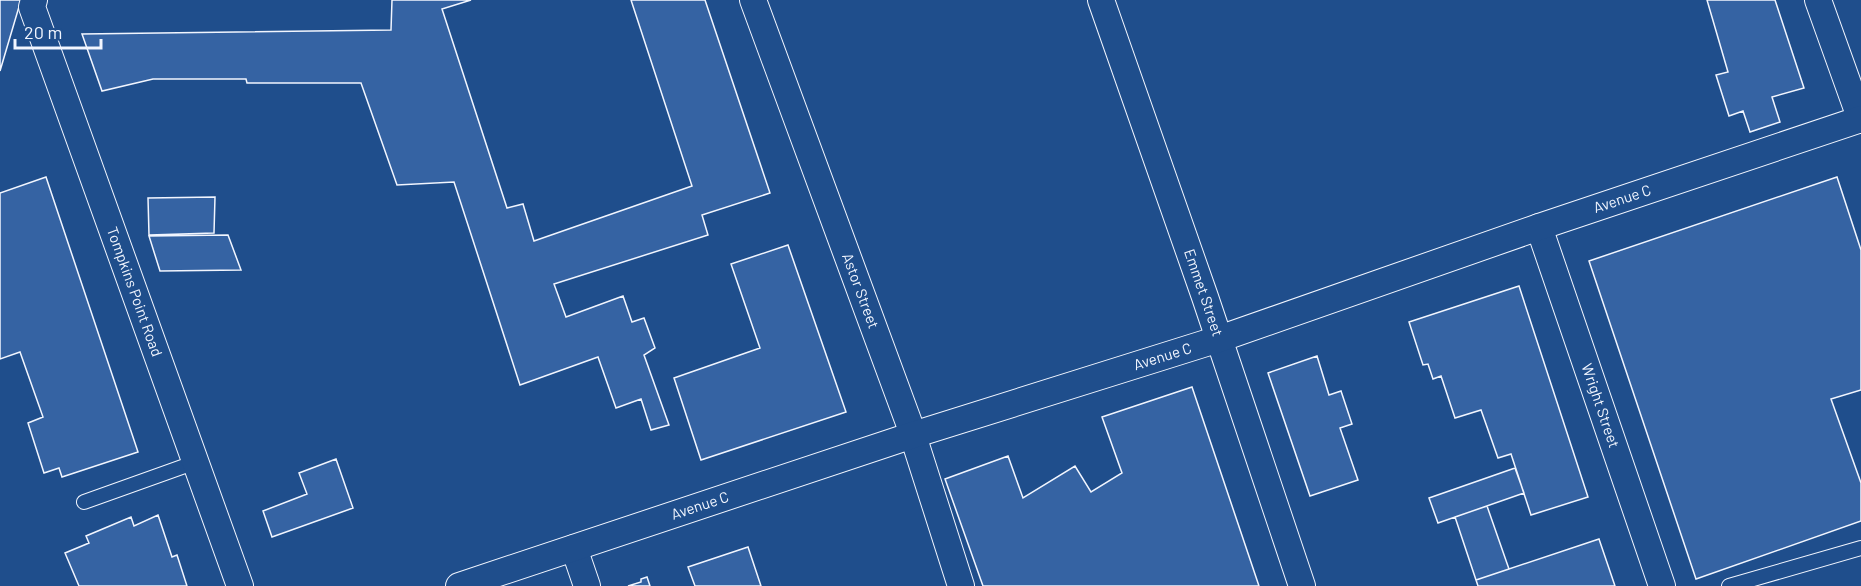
<svg xmlns="http://www.w3.org/2000/svg" width="1861" height="586" viewBox="0 0 1861 586" font-family="Barlow,sans-serif">
<rect width="100%" height="100%" fill="#1f4e8c"/>
<!-- building -->
<path fill="#3563a3" stroke="#f2f6ff" stroke-width="1.5" d="M0 0H21L0 71Z
M392 0H471L442 9 507 208 523 204 534 241 692 186 631 0H705L770 193 702 215 708 235 554 284 566 317 623 296 632 322 644 318 655 348 644 355 669 425 651 430 641 399 616 408 598 357 520 385 454 182 397 185 361 83H247L246 79H153L102 91 82 34 391 30Z
M1707 0H1775L1804 88 1772 97 1780 122 1750 132 1743 111 1729 116 1716 75 1728 72Z
M46 177 138 452 62 477 59 468 44 473 28 423 43 417 20 352 0 359V193Z
M1837 177 1861 250V390L1831 399 1861 483V521L1696 579 1589 261Z
M215 197 214 233 149 235 148 198Z
M228 235 241 270 160 271 149 236Z
M788 245 846 412 701 460 674 378 760 348 731 264Z
M1519 286 1588 497 1531 515 1511 454 1498 458 1481 410 1455 418 1441 376 1433 379 1428 364 1423 365 1409 322Z
M1317 356 1329 395 1341 391 1352 424 1340 428 1358 480 1310 496 1268 373Z
M1192 387 1259 586H983L945 479 1008 456 1023 498 1075 466 1091 492 1122 473 1102 417Z
M336 459 353 508 272 537 263 511 307 494 299 473Z
M1515 468 1524 493 1438 523 1429 498Z
M1487 506 1509 569 1476 580 1455 517Z
M158 515 172 557 177 555 187 586H79L65 553 89 543 86 536 131 517 134 526Z
M1599 539 1615 586H1478L1476 580Z
M748 547 761 586H695L688 567Z
M647 577 650 586H628L641 582V579Z"/>
<g fill="none" stroke-linecap="round" stroke-linejoin="round">
<!-- service casing -->
<g stroke="#f2f6ff" stroke-width="16">
<path id="service" d="M84 502 196 462
M1729 586 1861 548"/>
</g>
<!-- minor casing -->
<g stroke="#f2f6ff" stroke-width="28">
<g id="minor">
<path id="s1" d="M34 0 32 7 240 586"/>
<path id="s2" d="M753 0 909 423 961 586"/>
<path id="s3" d="M1101 0 1205 297 1302 586"/>
<path d="M1818 0 1861 120"/>
<path id="s4" d="M1539 227 1662 586"/>
<path d="M574 548 587 586"/>
<path id="s5" d="M459 586 913 435 1219 339 1539 227 1861 119"/>
</g>
</g>
<!-- service -->
<use href="#service" stroke="#1f4e8c" stroke-width="14"/>
<!-- minor -->
<use href="#minor" stroke="#1f4e8c" stroke-width="26"/>
</g>
<g text-anchor="middle" stroke-width="4.5" stroke-linejoin="round" paint-order="stroke">
<!-- street labels -->
<g font-size="15" fill="#f2f6ff" stroke="#1f4e8c">
<text dy="5" stroke="none"><textPath href="#s5" startOffset="1226">Avenue C</textPath></text>
<text dy="5" stroke="none"><textPath href="#s2" startOffset="310">Astor Street</textPath></text>
<text dy="5" stroke="none"><textPath href="#s1" startOffset="310">Tompkins Point Road</textPath></text>
<text dy="5" stroke="none"><textPath href="#s3" startOffset="310">Emmet Street</textPath></text>
<text dy="5" stroke="none"><textPath href="#s5" startOffset="740">Avenue C</textPath></text>
<text dy="5" stroke="none"><textPath href="#s4" startOffset="189">Wright Street</textPath></text>
<text dy="5" stroke="none"><textPath href="#s5" startOffset="254">Avenue C</textPath></text>
</g>
</g>
<!-- scale -->
<path d="M15 39v9h86v-9" fill="none" stroke="#f2f6ff" stroke-width="3"/>
<text x="24" y="39" font-size="18" fill="#f2f6ff" stroke="#1f4e8c" stroke-width="4.5" paint-order="stroke">20 m</text>
</svg>
